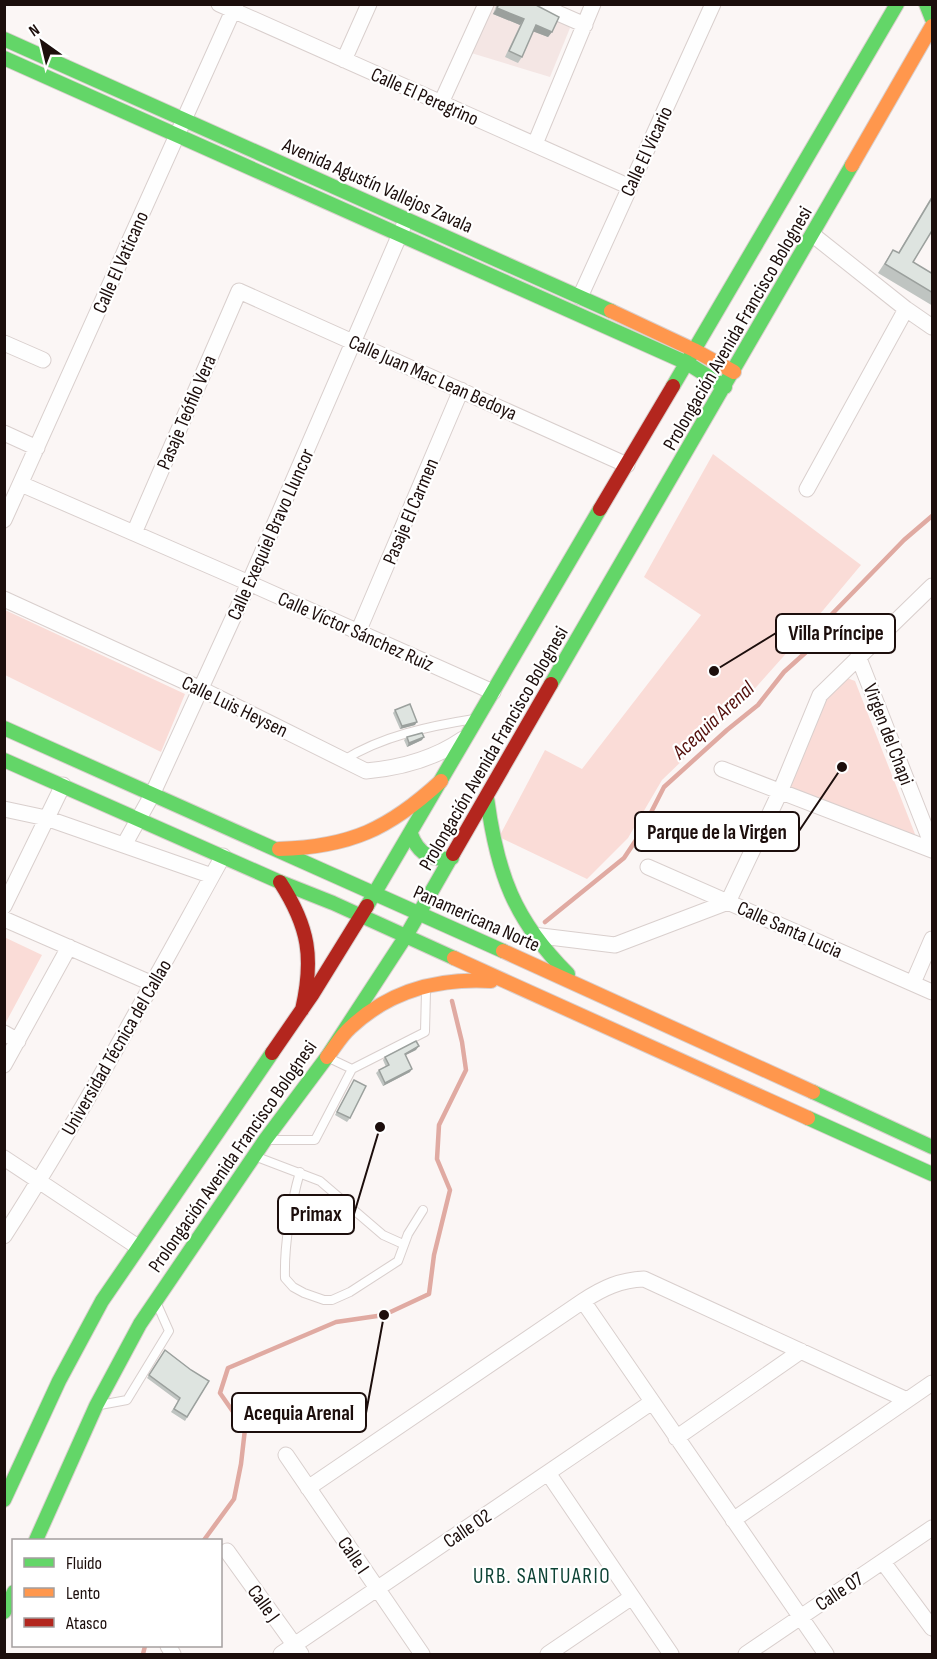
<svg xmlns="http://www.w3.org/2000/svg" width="937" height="1659" viewBox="0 0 937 1659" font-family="'Sofia Sans Condensed',sans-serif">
<rect width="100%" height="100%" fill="#fbf6f5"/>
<!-- built -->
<path fill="#f4e6e4" d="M490 5H526L566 22 570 28 550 77 468 52Z"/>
<!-- green -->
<path fill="#fadcd7" d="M713 454 861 565 799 639 742 703 662 780 628 838 587 879 499 837 545 750 582 769 701 615 644 577Z
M5 610 185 694 161 752 5 675Z
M847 678 855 681 915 834 910 840 786 787 823 703Z
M4 937 42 955 5 1024H4Z"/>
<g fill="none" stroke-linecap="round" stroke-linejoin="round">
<!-- stream -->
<path stroke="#e0aaa2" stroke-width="4.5" d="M545 922 624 858 640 834 664 787 727 730 758 705 784 672 815 644 832 614 904 540 932 516
M204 1540 234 1499 241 1464 245 1429 220 1393 228 1368 336 1322 384 1315 429 1294 434 1255 450 1190 437 1159 439 1125 466 1070 462 1042 452 1001
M143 1654 145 1646"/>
<!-- lane casing -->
<g stroke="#d9cfcd" stroke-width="10">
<path id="lane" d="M344 760C382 736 430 726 474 719
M331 1059 352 1069
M269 1140H315L352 1069 425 1032 426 991
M257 1157 320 1181 383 1235 403 1244
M300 1172C291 1203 284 1245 285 1278L293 1287 304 1293 324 1300H332L350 1292 398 1261 408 1234 423 1210
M100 1405 127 1400 169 1331 157 1304"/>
</g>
<!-- street casing -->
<g stroke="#d9cfcd" stroke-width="17">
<path id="street" d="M219 4 630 187
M537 4 585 25
M344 60 369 4
M441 103 486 4
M535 144 593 4
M813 235 906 309 932 327
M580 297 713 4
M4 343 43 360
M4 433 37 448
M21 484 249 583 493 692
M807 489 906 309
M4 520 236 4
M134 533 239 291 627 465
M4 599 201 689 366 771C400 768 434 759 463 739
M358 632 461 390
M858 656 932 845
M722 769 932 850
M4 809 46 818 212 876
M124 845 152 795 249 583 403 227
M648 867 932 992
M4 906 63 785
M4 919 153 984
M533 935 615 945 728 902 780 792 820 695 932 586
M913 983 932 939
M4 1033 18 1041
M4 1065 69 947
M4 1158 138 1247
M4 1236C83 1113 152 984 223 856
M583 1301 826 1654
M676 1438 801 1351
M286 1455 422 1654
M548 1473 671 1654
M308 1488 583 1301C603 1288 620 1280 644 1279L907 1400
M733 1520 932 1383
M227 1551 301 1654
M883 1562 932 1628
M168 1646 173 1654
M281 1654 652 1402
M548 1654 632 1597
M746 1654 932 1528"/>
</g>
<!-- fast casing -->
<g stroke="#d9cfcd" stroke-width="16">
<path id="fast" d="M926 4 932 19
M4 39 611 311
M4 58 687 363 725 387
M673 386 897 4
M551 684 852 165
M4 728 503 951
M4 760 280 882 333 903 454 958
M487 798C497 873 514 920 568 974
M411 834C418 854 432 861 452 858
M367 906 600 509
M813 1092 932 1147
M808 1118 932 1174
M4 1500 59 1381 102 1301 272 1053
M36 1540 96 1406 140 1324 265 1140 327 1057 406 936 453 854
M4 1612 14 1592"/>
</g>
<!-- slow casing -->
<g stroke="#d9cfcd" stroke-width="16">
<path id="slow" d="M852 165 932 26
M611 311 694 350 734 372
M279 849C350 847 389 829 441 781
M503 951 813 1092
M454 958 808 1118
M327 1057C335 1047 341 1036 350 1028 389 991 439 978 491 981"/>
</g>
<!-- jam casing -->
<g stroke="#d9cfcd" stroke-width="16">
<path id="jam" d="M600 509 673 386
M453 854 551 684
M280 882C309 927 314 958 302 1010
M272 1053 312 995 367 906"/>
</g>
<!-- lane -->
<use href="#lane" stroke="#fefefe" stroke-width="8"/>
<!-- street -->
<use href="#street" stroke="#fefefe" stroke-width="15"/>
<!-- fast -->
<use href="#fast" stroke="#63d668" stroke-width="14"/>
<!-- slow -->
<use href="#slow" stroke="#ff974d" stroke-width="14"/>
<!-- jam -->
<use href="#jam" stroke="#b3261e" stroke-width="14"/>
</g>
<!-- wall -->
<path fill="#bfc4c1" d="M497 4H534L552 32 548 37 533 31 522 57 518 63 505 57 520 25 493 14Z
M933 194V228L913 262 933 274V306L878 273 893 250 898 253Z
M395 710 415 725 400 729 393 713Z
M407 737 422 740 407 747 404 740Z
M416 1050 405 1055 410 1072 383 1086 376 1073 379 1070 386 1067 383 1060 385 1057Z
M354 1080 350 1118 347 1122 335 1115Z
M165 1350 191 1370 209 1381 185 1421 171 1412 178 1401 147 1378Z"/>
<!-- shaded-wall -->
<path fill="#9ba09d" d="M497 8 524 19 520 25 493 14Z
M536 25 552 32 548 37 532 31Z
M417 722 415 725 400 729 402 726Z
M424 737 422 740 407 747 409 743Z
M419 1046 416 1050 402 1057 405 1054Z
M412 1069 410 1072 383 1086 385 1083Z"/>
<!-- building -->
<path fill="#dee4e0" stroke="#9ba09d" stroke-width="1.5" d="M499 4H534L559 17 552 32 536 25 522 57 509 51 524 19 497 8Z
M933 196V229L913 262 933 274V293L885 264 893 250 899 253Z
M410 704 417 722 402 726 395 710Z
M422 733 424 737 409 743 407 737Z
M416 1041 419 1046 405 1054 412 1069 385 1083 379 1070 389 1065 385 1057Z
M354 1080 366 1086 350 1118 337 1112Z
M165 1350 191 1370 209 1381 187 1417 174 1409 180 1398 149 1375Z"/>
<g text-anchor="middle" stroke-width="4.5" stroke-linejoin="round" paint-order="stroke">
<!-- street labels -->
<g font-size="20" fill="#1c0e0c" stroke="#fff">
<text transform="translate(425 96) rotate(24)" y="7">Calle El Peregrino</text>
<text transform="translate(646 151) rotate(-65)" y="7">Calle El Vicario</text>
<text transform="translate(378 185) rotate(24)" y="7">Avenida Agustín Vallejos Zavala</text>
<text transform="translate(120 262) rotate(-66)" y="7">Calle El Vaticano</text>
<text transform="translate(737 328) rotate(-60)" y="7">Prolongación Avenida Francisco Bolognesi</text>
<text transform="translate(433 377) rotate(24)" y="7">Calle Juan Mac Lean Bedoya</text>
<text transform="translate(186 412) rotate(-67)" y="7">Pasaje Teófilo Vera</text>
<text transform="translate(410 511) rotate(-67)" y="7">Pasaje El Carmen</text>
<text transform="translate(270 534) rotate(-66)" y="7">Calle Exequiel Bravo Lluncor</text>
<text transform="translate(356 631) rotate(24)" y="7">Calle Víctor Sánchez Ruiz</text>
<text transform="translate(235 706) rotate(26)" y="7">Calle Luis Heysen</text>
<text transform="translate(889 734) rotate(69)" y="7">Virgen del Chapi</text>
<text transform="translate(493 748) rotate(-60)" y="7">Prolongación Avenida Francisco Bolognesi</text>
<text transform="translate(477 918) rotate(24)" y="7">Panamericana Norte</text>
<text transform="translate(790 929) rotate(24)" y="7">Calle Santa Lucia</text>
<text transform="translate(116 1047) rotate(-60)" y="7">Universidad Técnica del Callao</text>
<text transform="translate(232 1156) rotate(-55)" y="7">Prolongación Avenida Francisco Bolognesi</text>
<text transform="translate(467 1528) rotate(-34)" y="7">Calle 02</text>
<text transform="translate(354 1555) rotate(56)" y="7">Calle I</text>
<text transform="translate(839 1591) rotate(-34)" y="7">Calle 07</text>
<text transform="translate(264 1603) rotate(54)" y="7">Calle J</text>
</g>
<!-- water labels -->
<g font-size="21" font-style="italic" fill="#530f0b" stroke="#fff">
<text transform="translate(713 720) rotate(-43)" y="7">Acequia Arenal</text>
</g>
<!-- neighbourhood labels -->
<g font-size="21" letter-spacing="1.5" fill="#0e4335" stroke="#fff">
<text x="542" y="1583">URB. SANTUARIO</text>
</g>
</g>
<!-- callouts -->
<path fill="none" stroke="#1c0e0c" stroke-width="2" d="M714 671L776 633M842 767L799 831M380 1127L354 1214M384 1315L366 1413"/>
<g fill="#1c0e0c" stroke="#fff" stroke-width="2">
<circle cx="714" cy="671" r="6"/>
<circle cx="842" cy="767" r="6"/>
<circle cx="380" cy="1127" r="6"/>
<circle cx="384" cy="1315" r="6"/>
</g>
<g fill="#fff" stroke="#1c0e0c" stroke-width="2">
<rect x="776" y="614" width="119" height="39" rx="6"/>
<rect x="635" y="812" width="164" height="39" rx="6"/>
<rect x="278" y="1195" width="76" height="39" rx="6"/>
<rect x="232" y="1393" width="134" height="39" rx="6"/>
</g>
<g font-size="21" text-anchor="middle" font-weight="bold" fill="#1c0e0c">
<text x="836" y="640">Villa Príncipe</text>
<text x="717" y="839">Parque de la Virgen</text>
<text x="316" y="1221">Primax</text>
<text x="299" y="1420">Acequia Arenal</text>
</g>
<!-- border -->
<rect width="937" height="1659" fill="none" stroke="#1c0e0c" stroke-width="12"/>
<!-- legend -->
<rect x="12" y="1539" width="210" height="108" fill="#ffffff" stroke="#a49f9e" stroke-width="1.5"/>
<rect x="24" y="1558" width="30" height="9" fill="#63d668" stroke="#a49f9e" stroke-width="1.5"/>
<text x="66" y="1569" font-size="18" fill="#1c0e0c">Fluido</text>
<rect x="24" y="1588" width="30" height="9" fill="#ff974d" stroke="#a49f9e" stroke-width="1.5"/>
<text x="66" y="1599" font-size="18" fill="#1c0e0c">Lento</text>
<rect x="24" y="1618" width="30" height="9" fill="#b3261e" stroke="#a49f9e" stroke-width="1.5"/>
<text x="66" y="1629" font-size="18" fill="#1c0e0c">Atasco</text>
<!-- north arrow -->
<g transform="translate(42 42) rotate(326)" stroke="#ffffff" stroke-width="4.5" paint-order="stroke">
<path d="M0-4.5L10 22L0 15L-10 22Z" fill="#1c0e0c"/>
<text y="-9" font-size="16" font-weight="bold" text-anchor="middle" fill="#1c0e0c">N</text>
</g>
</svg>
